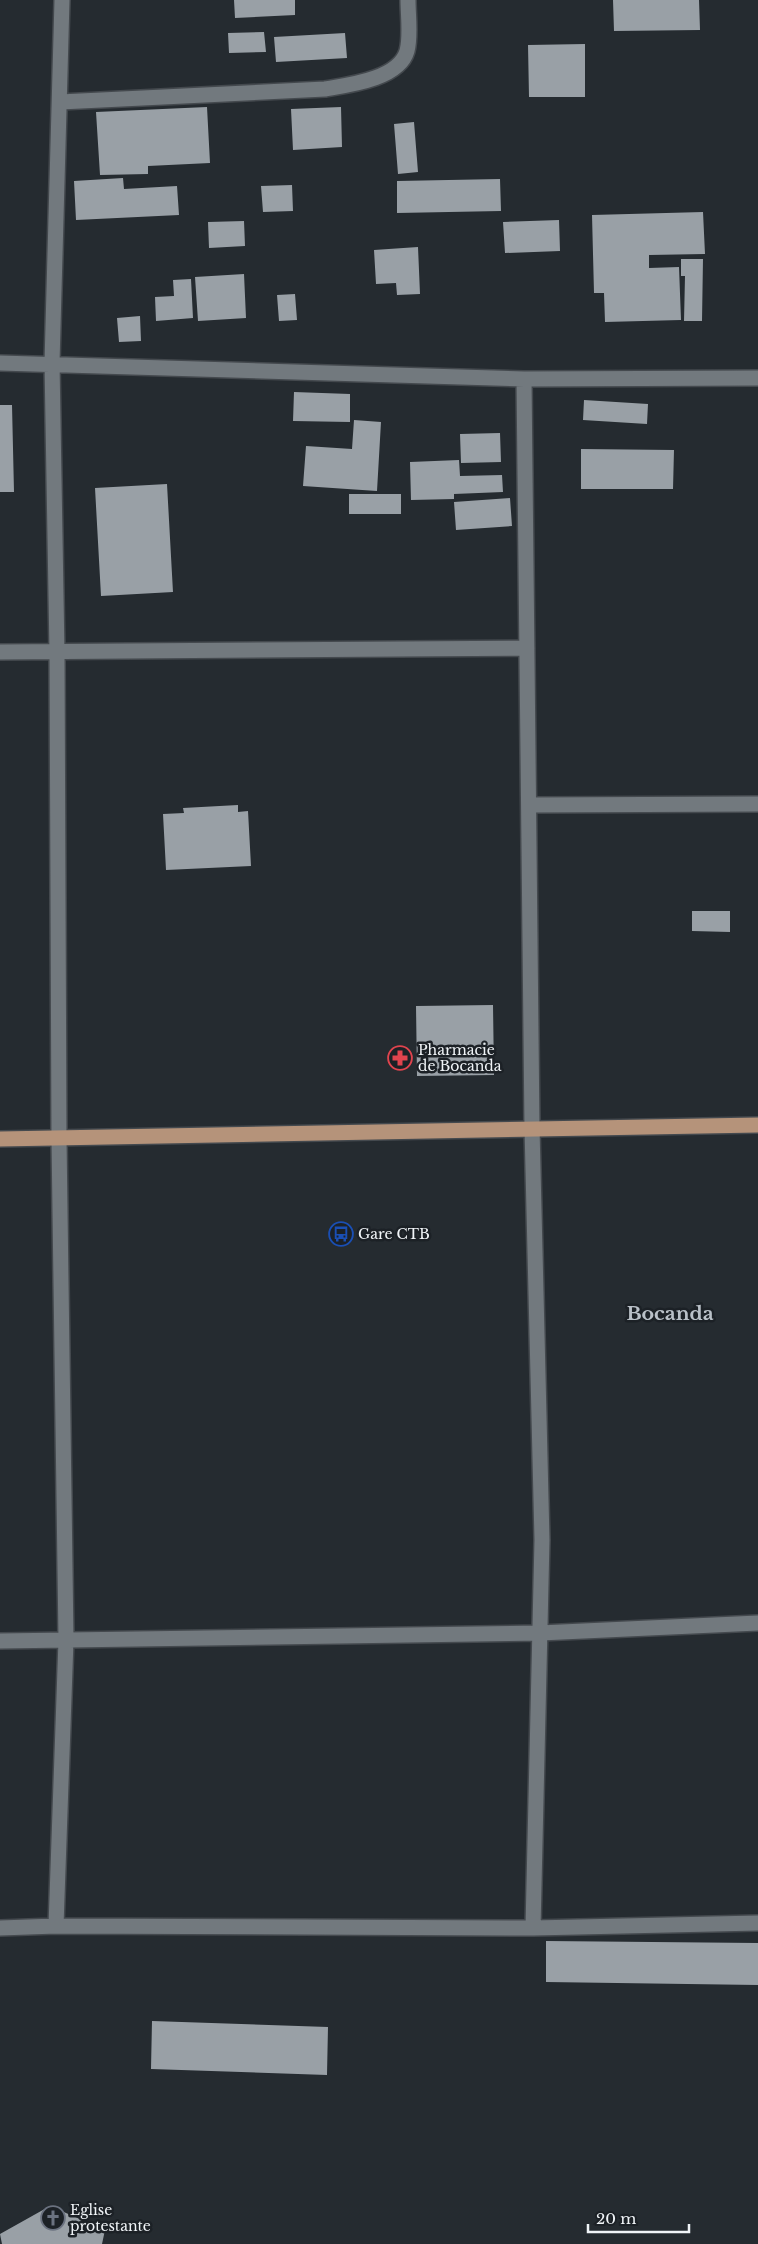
<svg xmlns="http://www.w3.org/2000/svg" width="758" height="2244" viewBox="0 0 758 2244" font-family="'Libre Baskerville',serif">
<rect width="100%" height="100%" fill="#252b30"/>
<!-- building -->
<path fill="#99a0a6" d="M234 0H295V15L235 18Z
M613 0H699L700 30 614 31Z
M264 32 266 52 229 53 228 33Z
M345 33 347 58 276 62 274 37Z
M585 44V97H529L528 45Z
M207 107 210 163 148 166V174L100 175 96 112Z
M341 107 342 147 293 150 291 109Z
M414 122 418 172 398 174 394 124Z
M123 178 124 189 177 186 179 215 76 220 74 181Z
M500 179 501 211 397 213V181Z
M292 185 293 211 263 212 261 186Z
M703 212 705 254 649 255V268L679 267 681 320 605 322 604 293H594L592 215Z
M559 220 560 251 505 253 503 222Z
M244 221 245 246 209 248 208 222Z
M418 247 420 294 397 295 396 283 376 284 374 250Z
M681 259H703L702 321H684L685 276H681Z
M244 274 246 318 198 321 195 277Z
M191 279 193 318 156 321 155 297 174 296 173 280Z
M295 294 297 320 279 321 277 295Z
M140 316 141 341 119 342 117 318Z
M294 392 350 394V422L293 421Z
M584 400 648 404 647 424 583 420Z
M0 405H12L14 492H0Z
M354 420 381 422 377 491 303 486 306 446 352 449Z
M500 433 501 462 461 463 460 434Z
M581 449 674 450 673 489H581Z
M459 460 460 476 502 475 503 492 454 494V499L411 500 410 462Z
M167 484 173 592 101 596 95 488Z
M349 494H401V514H349Z
M510 498 512 526 456 530 454 502Z
M238 805V812L248 811 251 866 166 870 163 814 184 813 183 808Z
M692 911H730V932L692 931Z
M493 1005 494 1075 417 1076 416 1006Z
M546 1941 758 1943V1985L546 1982Z
M152 2021 328 2027 327 2075 151 2069Z
M50 2206 105 2230 102 2244H2L0 2234Z"/>
<g fill="none" stroke-linecap="round" stroke-linejoin="round">
<!-- street casing -->
<g stroke="#44494e" stroke-width="18">
<path id="street" d="M60 102 325 89C349 85 399 79 407 51 411 36 408 16 408 0
M0 363 524 379 758 378
M524 379 532 1128 542 1540 533 1928
M0 652 527 648
M530 805 758 804
M0 1641 540 1633 758 1623
M56 1926 66 1640 59 1139 57 653 52 363 62 0
M0 1928 56 1926 533 1928 758 1923"/>
</g>
<!-- primary casing -->
<g stroke="#44494e" stroke-width="18">
<path id="primary" d="M0 1139 758 1125"/>
</g>
<!-- street -->
<use href="#street" stroke="#72797e" stroke-width="15"/>
<!-- primary -->
<use href="#primary" stroke="#b5937a" stroke-width="15"/>
</g>
<!-- icons -->
<defs>
<g id="pharmacy-ring" transform="scale(1.25)"><circle r="9.5" fill="#1c2126" stroke="#e0444e" stroke-width="1.5"/><path d="M-2-6h4v4h4v4h-4v4h-4v-4h-4v-4h4Z" fill="#e0444e"/></g>
<g id="bus-ring" transform="scale(1.25)"><circle r="9.5" fill="#1c2126" stroke="#1a4fb4" stroke-width="1.5"/><path d="M-5-6H5V4H4V6H2V4H-2V6H-4V4H-5ZM-3.5-4V0h7V-4ZM-3.5 1.2v1.5H-2V1.2ZM2 1.2v1.5H3.5V1.2Z" fill="#1a4fb4"/></g>
<g id="church-ring" transform="scale(1.25)"><circle r="9.5" fill="#1c2126" stroke="#6b7280" stroke-width="1.5"/><path d="M-1.2-6h2.4v3.5h3.3v2.4h-3.3V6h-2.4V-.1h-3.3v-2.4h3.3Z" fill="#6b7280"/></g>
</defs>
<g fill-rule="evenodd">
<use href="#pharmacy-ring" x="400" y="1058"/>
<use href="#bus-ring" x="341" y="1234"/>
<use href="#church-ring" x="53" y="2218"/>
</g>
<g text-anchor="middle" stroke-width="5" stroke-linejoin="round" paint-order="stroke">
<!-- poi labels -->
<g font-size="14" fill="#f0f4f7" stroke="#1c2126" text-anchor="start">
<text x="418" y="1055">Pharmacie<tspan x="418" dy="16">de Bocanda</tspan></text>
<text x="358" y="1239">Gare CTB</text>
<text x="70" y="2215">Eglise<tspan x="70" dy="16">protestante</tspan></text>
</g>
<!-- district labels -->
<g font-size="19" font-weight="bold" fill="#bac1c8" stroke="#1c2126">
<text x="670" y="1320">Bocanda</text>
</g>
</g>
<!-- scale -->
<path d="M588 2224v8h101v-8" fill="none" stroke="#f0f4f7" stroke-width="2.5"/>
<text x="596" y="2224" font-size="15" fill="#f0f4f7" stroke="#1c2126" stroke-width="4" paint-order="stroke">20 m</text>
</svg>
